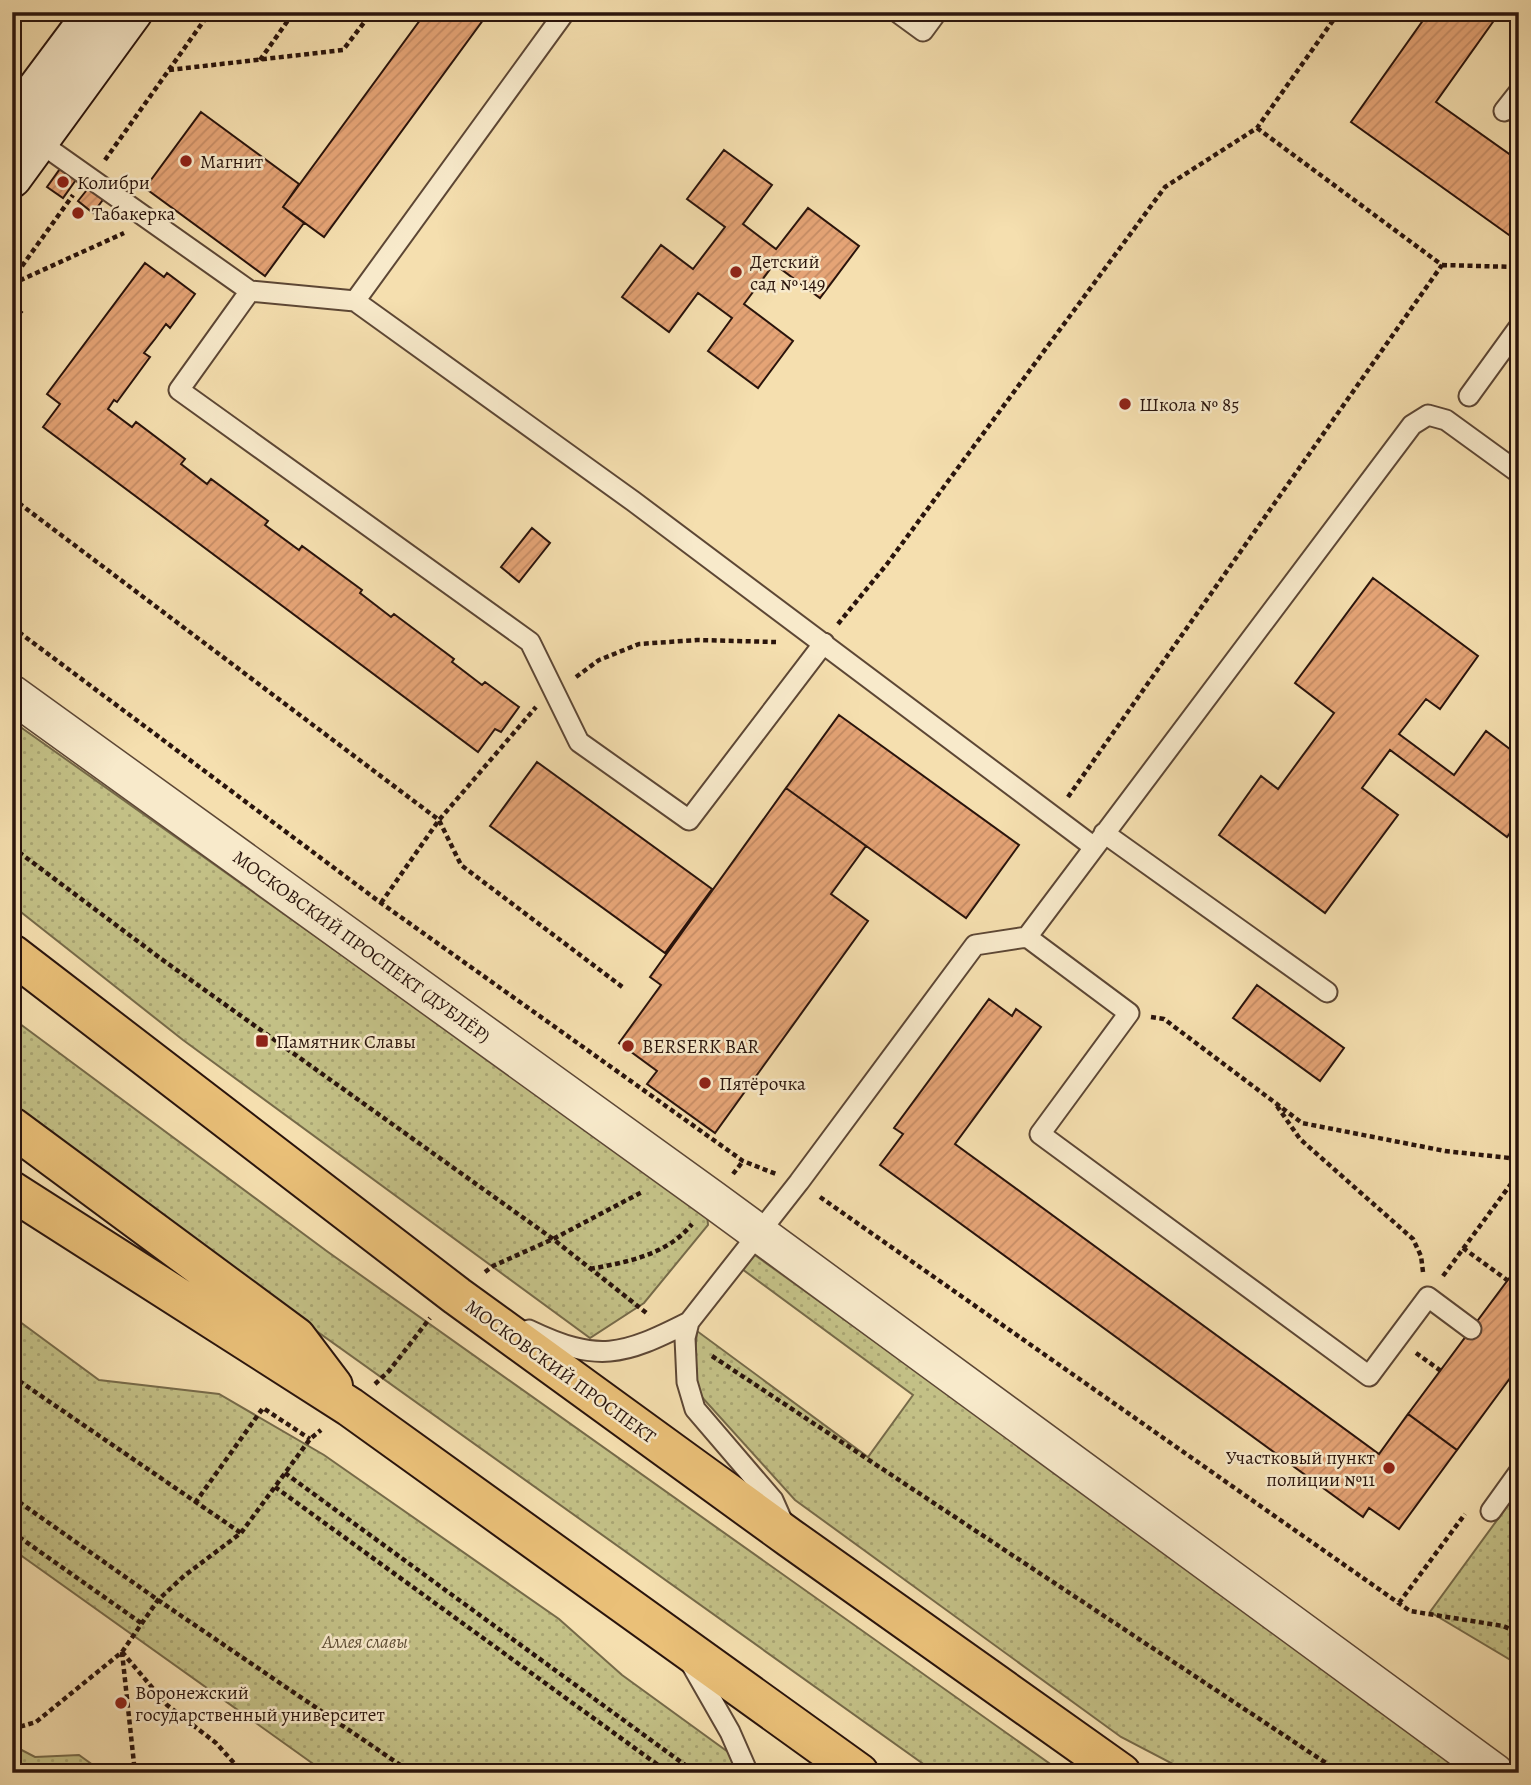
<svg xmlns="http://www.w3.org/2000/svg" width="1531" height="1785" viewBox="0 0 1531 1785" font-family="Alegreya,serif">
<defs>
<pattern id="grass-dots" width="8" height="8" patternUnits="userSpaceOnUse" patternTransform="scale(1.75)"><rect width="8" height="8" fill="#c3c086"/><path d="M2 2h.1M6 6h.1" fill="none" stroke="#a8a472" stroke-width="1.8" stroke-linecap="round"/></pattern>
<pattern id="building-hatch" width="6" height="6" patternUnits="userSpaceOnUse" patternTransform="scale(1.75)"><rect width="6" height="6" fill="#e5a476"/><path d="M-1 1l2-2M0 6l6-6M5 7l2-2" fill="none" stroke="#c58c65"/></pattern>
</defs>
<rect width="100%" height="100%" fill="#f5dfaf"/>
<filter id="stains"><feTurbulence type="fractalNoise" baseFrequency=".00286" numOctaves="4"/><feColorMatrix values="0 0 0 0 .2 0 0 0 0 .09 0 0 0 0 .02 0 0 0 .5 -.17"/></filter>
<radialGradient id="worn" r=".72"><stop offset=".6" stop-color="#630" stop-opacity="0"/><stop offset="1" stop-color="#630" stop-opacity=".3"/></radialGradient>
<!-- grass -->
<path fill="url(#grass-dots)" stroke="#766a49" stroke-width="2" d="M12 721 707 1214 708 1225 644 1303 590 1338 183 1040 12 905Z
M12 1018 328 1252 1063 1773H936L12 1114Z
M752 1253 1456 1759 1478 1773H1190L1121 1737 795 1500 700 1395 694 1366 697 1331 868 1457 913 1395 742 1269Z
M12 1316 99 1380 219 1394 324 1455 559 1619 622 1675 757 1773H326L12 1549Z
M1519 1490V1665L1430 1612Z
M12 1745 35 1757 79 1755 104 1773H12Z"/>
<!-- building -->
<path fill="url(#building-hatch)" stroke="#2a140c" stroke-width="2" d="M426 12H489L324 237 283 207Z
M1429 12H1500L1436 102 1515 158 1519 152V237L1516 240 1351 122Z
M201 112 299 184 283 207 304 223 265 276 145 188Z
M724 150 772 185 743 224 776 249 808 208 859 246 820 298 774 264 744 304 793 341 758 388 708 351 732 318 698 293 669 332 622 297 661 245 693 269 725 227 687 199Z
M62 166 78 177 63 198 47 187Z
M90 186 105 197 93 213 78 201Z
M145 263 164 277 167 273 195 294 170 328 166 324 155 339 144 353 150 357 117 402 114 400 108 409 132 427 136 422 185 459 181 464 207 484 211 479 268 521 265 525 299 550 302 546 362 590 360 593 391 617 394 614 454 659 452 662 482 685 485 682 519 707 501 732 495 729 478 752 43 427 60 404 47 394Z
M12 304 22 312 12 323Z
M532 528 550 543 519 582 501 567Z
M1373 578 1478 656 1440 709 1426 699 1399 734 1454 775 1486 731 1519 756V821L1507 837 1390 750 1362 788 1398 815 1325 913 1219 835 1261 776 1278 789 1334 713 1295 683Z
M839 715 1019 845 966 918 786 788Z
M537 762 712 889 665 953 490 826Z
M786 788 866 846 831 894 868 921 715 1133 647 1084 657 1071 619 1043 661 985 650 977Z
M1257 985 1344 1048 1320 1081 1233 1018Z
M989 999 1012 1016 1016 1009 1041 1027 955 1144 1379 1454 1408 1414 1457 1450 1399 1529 1369 1508 1363 1517 880 1165 903 1134 894 1128Z
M1519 1265V1366L1457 1450 1408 1414Z"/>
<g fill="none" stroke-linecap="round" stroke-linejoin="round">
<!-- lane casing -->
<g stroke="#5d4735" stroke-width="23">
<path id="lane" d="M897 12 923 31 937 12
M1504 111 1519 92
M39 142 250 291 355 301 565 12
M250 291 179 390 530 642 579 742 689 820 824 643
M355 301 633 501 1094 847
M1469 396 1519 327
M1104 833 1327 992
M1027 937 1129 1013 1040 1134 1369 1376 1428 1297 1471 1329
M529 1330C598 1363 622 1356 689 1322
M1491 1511 1519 1472
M785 1527 773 1500 695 1409 687 1382 685 1338 689 1322 799 1182 975 945 1027 937 1412 425 1428 415 1446 420 1519 473
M690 1662 730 1732 748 1773"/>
</g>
<!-- street casing -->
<g stroke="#5d4735" stroke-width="40">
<path id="street" d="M12 694 712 1199 1495 1773"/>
</g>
<!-- secondary casing -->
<g stroke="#2a140c" stroke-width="42">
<path id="secondary" d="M12 122 94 12
M12 178 133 12"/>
</g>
<!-- primary casing -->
<g stroke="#2a140c" stroke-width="42">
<path id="primary" d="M12 954 457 1296 790 1538 1121 1773
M12 1127 296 1337 333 1386
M12 1191 350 1407 859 1773"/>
</g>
<!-- path -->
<path stroke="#2a140c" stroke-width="4.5" stroke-dasharray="5 3.5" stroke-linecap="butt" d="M1290 12 1333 21
M260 60 294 12
M169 70 343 50 372 12
M105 160 210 12
M1442 265 1516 267 1519 263
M12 280 73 195
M12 284 124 233
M12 498 439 820 461 865 625 989
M838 624 887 564 1165 187 1257 128 1339 12
M12 627 381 903 743 1161 776 1174
M576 677 599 660 639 644 697 640 776 642
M1068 797 1442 265 1257 128
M12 847 160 958 553 1239 649 1315
M381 903 439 820 536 707
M1151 1017 1164 1019 1302 1123 1445 1151 1519 1159
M1277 1106 1300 1139 1413 1239 1421 1256 1423 1272
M733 1174 743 1161
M820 1197 1410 1611 1503 1626 1519 1633
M1463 1248 1507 1280
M590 1269C627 1262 667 1255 692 1224
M485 1272 493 1266 553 1239 642 1192
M1443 1276 1519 1173
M1416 1353 1441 1371
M712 1356 1341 1773
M12 1376 241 1533
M375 1384 389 1371 430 1318
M285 1473 696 1773
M275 1487 669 1773
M12 1497 158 1600 412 1773
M195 1503 263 1408 310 1439
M12 1532 141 1623
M1399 1603 1465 1514
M122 1652 167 1705 216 1743 243 1773
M122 1652 135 1773
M12 1729 36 1722 122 1652 158 1600 184 1576 241 1533 310 1439 321 1430"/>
<!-- lane -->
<use href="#lane" stroke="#f8eacb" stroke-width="19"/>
<!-- street -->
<use href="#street" stroke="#f8eacb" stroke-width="37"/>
<!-- secondary -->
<use href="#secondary" stroke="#f8eacb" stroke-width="38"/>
<!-- primary -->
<use href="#primary" stroke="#eac078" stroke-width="38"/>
</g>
<!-- markers -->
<g fill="#8f2418" stroke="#f8eacb" stroke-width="2.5">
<circle cx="186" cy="161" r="7"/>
<circle cx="63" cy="182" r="7"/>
<circle cx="78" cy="213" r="7"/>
<circle cx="736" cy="272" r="7"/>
<circle cx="1125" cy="404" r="7"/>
<rect x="255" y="1034" width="14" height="14" rx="3.5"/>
<circle cx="628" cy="1046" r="7"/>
<circle cx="705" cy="1083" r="7"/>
<circle cx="1389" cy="1468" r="7"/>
<circle cx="121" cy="1703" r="7"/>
</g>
<g text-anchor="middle" stroke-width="5" stroke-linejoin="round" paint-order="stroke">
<!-- poi labels -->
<g font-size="19" fill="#2a140c" stroke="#f8eacb" text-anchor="start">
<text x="200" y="168">Магнит</text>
<text x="77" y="189">Колибри</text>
<text x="92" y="220">Табакерка</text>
<text x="750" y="268">Детский<tspan x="750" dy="22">сад № 149</tspan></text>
<text x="1139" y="411">Школа № 85</text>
<text x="276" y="1048">Памятник Славы</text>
<text x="642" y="1053">BERSERK BAR</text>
<text x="719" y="1090">Пятёрочка</text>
<text x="1375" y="1464" text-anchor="end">Участковый пункт<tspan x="1375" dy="22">полиции №11</tspan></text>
<text x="135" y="1699">Воронежский<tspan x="135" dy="22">государственный университет</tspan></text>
</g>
<!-- street labels -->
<g font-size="19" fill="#2a140c" stroke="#f8eacb">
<text transform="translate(362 946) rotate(36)" y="7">МОСКОВСКИЙ ПРОСПЕКТ (ДУБЛЁР)</text>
<text transform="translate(561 1371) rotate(36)" y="7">МОСКОВСКИЙ ПРОСПЕКТ</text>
</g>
<!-- park labels -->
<g font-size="19" font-style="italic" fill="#605037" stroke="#f8eacb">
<text x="365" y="1648">Аллея славы</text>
</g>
</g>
<!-- margin -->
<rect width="1531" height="1785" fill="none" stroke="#f5dfaf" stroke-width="42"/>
<rect x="14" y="14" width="1503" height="1757" fill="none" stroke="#2a140c" stroke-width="3.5"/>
<rect x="21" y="21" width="1489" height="1743" fill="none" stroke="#2a140c" stroke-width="2"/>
<rect width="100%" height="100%" filter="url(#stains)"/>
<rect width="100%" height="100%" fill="url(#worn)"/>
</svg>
